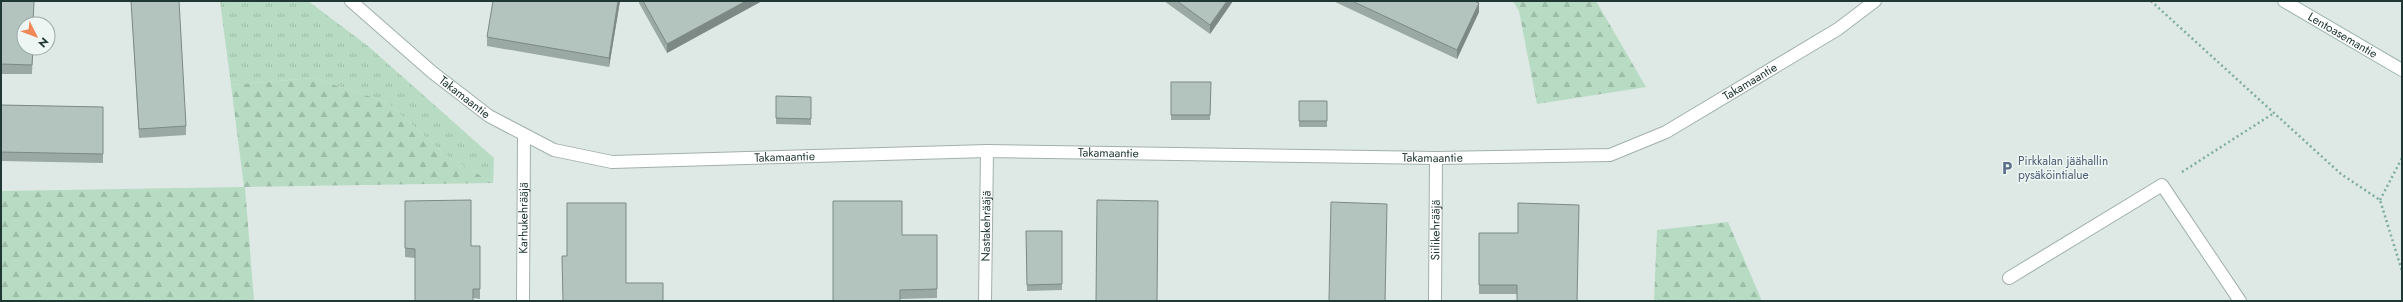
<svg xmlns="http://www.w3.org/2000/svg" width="2403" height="302" viewBox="0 0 2403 302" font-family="Jost,sans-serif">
<defs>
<pattern id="grass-tufts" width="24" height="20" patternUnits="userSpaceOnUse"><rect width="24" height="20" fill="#b7dbc3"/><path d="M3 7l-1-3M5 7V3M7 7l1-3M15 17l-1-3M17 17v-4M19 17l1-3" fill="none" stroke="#9dbda8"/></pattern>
<pattern id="forest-firs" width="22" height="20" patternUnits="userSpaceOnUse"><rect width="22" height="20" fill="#b7dbc3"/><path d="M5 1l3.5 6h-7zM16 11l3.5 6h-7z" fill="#9dbda8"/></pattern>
</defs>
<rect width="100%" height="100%" fill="#dee9e5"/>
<!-- grass -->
<path fill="url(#grass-tufts)" d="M220 1H308L368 46 494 158 493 183 444 154 387 102 313 78 231 85Z"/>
<!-- forest -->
<path fill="url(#forest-firs)" d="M1513 1H1596L1646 87 1537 104 1519 11Z
M313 78 387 102 444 154 493 183 245 187 254 301H1V191L244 187 231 85Z
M1728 222 1762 301H1654L1657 230Z"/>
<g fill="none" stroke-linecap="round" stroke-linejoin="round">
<!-- service casing -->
<g stroke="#a1b0ac" stroke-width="14">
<path id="service" d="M2009 278 2162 185 2240 301"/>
</g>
<!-- minor casing -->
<g stroke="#a1b0ac" stroke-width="14">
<g id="minor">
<path id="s1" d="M523 301 524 136"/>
<path id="s2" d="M985 301 987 151"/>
<path id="s3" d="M1435 301 1436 158"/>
</g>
</g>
<!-- tertiary casing -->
<g stroke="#a1b0ac" stroke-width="14">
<g id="tertiary">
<path id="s4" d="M351 1 432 72 489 116 554 150 612 162 987 151 1436 158 1610 155 1666 132 1838 29 1875 1"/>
</g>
</g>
<!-- secondary casing -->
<g stroke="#9db5ae" stroke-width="14">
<g id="secondary">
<path id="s5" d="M2284 1 2402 70"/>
</g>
</g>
<!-- path -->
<path stroke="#7faca2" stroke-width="2.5" stroke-dasharray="2 3" stroke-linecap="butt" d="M2151 1 2341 174 2380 200 2402 271
M2182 172 2274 113
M2380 200 2402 158"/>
<!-- service -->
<use href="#service" stroke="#fff" stroke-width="12"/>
<!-- minor -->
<use href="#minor" stroke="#fff" stroke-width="12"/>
<!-- tertiary -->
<use href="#tertiary" stroke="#fff" stroke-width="12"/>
<!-- secondary -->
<use href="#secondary" stroke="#fff" stroke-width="12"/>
</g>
<!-- wall -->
<path fill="#9aa9a3" d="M1 1 33 48 32 74H1Z
M131 1 186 126V135L139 138Z
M493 1H620L609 67 487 46V37Z
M639 1H762L667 53 639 3Z
M1164 1H1233L1210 34Z
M1333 1H1474L1479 12 1457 59Z
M1171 82H1211L1210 120H1171Z
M776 96 811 97V125L776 124Z
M1327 101V127H1299V121Z
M1 105 103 107V163L1 161Z
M405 201 471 246H480V299L473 298 415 258 405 257Z
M1026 231H1062V290L1027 291Z
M1479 233H1518L1517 294H1479Z
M902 235H937V298L900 299 833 301Z"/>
<!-- shaded-wall -->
<path fill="#7d8985" d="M618 1H620L609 67V58Z
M746 1H762L667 53V44Z
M1227 1H1233L1210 34V25Z
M1479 3V12L1457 59V50Z"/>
<!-- building -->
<path fill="#b3c4be" stroke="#7d8985" d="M1 1H34L33 24H24V48H33L32 65 1 64Z
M131 1H179L186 126 139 129Z
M493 1H618L609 58 487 37Z
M643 1H746L667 44Z
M1177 1H1227L1210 25Z
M1352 1H1474L1479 3 1457 50Z
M1171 82H1211L1210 115H1171Z
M776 96 811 97V119L776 118Z
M1299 101H1327V121H1299Z
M1 105 103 107V154L1 152Z
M471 200V246H480V289H473V301H415V249L405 248V201Z
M1097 200 1158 201 1157 301H1096Z
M833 201H902V235H937V289L900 290V301H833Z
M1331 202 1387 204 1385 301H1329Z
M567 203H626V283H663V301H563L562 256H567Z
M1518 203 1579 205 1577 301H1517V285H1479V233H1518Z
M1026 231H1062V284L1027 285Z"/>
<!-- icons -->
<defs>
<g id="parking-bare" transform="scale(1.08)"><path d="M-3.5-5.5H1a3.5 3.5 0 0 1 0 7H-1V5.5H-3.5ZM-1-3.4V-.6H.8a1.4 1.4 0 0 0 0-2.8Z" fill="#5c6f8a" stroke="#eef6f3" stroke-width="2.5" paint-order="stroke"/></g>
</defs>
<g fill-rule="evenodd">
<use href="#parking-bare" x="2007" y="168"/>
</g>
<g text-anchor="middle" stroke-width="3" stroke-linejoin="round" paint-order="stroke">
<!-- street labels -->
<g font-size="12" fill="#203834" stroke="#eef6f3">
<text dy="4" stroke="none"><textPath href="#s5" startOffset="68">Lentoasemantie</textPath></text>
<text dy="4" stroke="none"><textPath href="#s4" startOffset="1469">Takamaantie</textPath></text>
<text dy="4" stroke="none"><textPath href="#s4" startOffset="149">Takamaantie</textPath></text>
<text dy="4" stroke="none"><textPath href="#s4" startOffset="809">Takamaantie</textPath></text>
<text dy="4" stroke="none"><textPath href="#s4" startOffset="485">Takamaantie</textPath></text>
<text dy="4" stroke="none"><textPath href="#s4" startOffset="1133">Takamaantie</textPath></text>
<text dy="4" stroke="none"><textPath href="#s1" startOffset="83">Karhukehrääjä</textPath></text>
<text dy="4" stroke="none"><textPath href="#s2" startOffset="75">Nastakehrääjä</textPath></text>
<text dy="4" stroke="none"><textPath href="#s3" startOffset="71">Siilikehrääjä</textPath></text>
</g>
<!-- service labels -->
<g font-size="12" fill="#4e5e75" stroke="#eef6f3" text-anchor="start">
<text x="2018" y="165">Pirkkalan jäähallin<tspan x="2018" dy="14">pysäköintialue</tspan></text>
</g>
</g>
<!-- border -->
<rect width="2403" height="302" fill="none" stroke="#203834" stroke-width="4"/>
<!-- north arrow -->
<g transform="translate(36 36) rotate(132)"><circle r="19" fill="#eef6f3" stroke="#9caaa7"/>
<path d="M0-3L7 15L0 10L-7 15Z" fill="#ef8756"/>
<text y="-6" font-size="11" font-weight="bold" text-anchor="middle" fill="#203834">N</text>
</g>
</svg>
